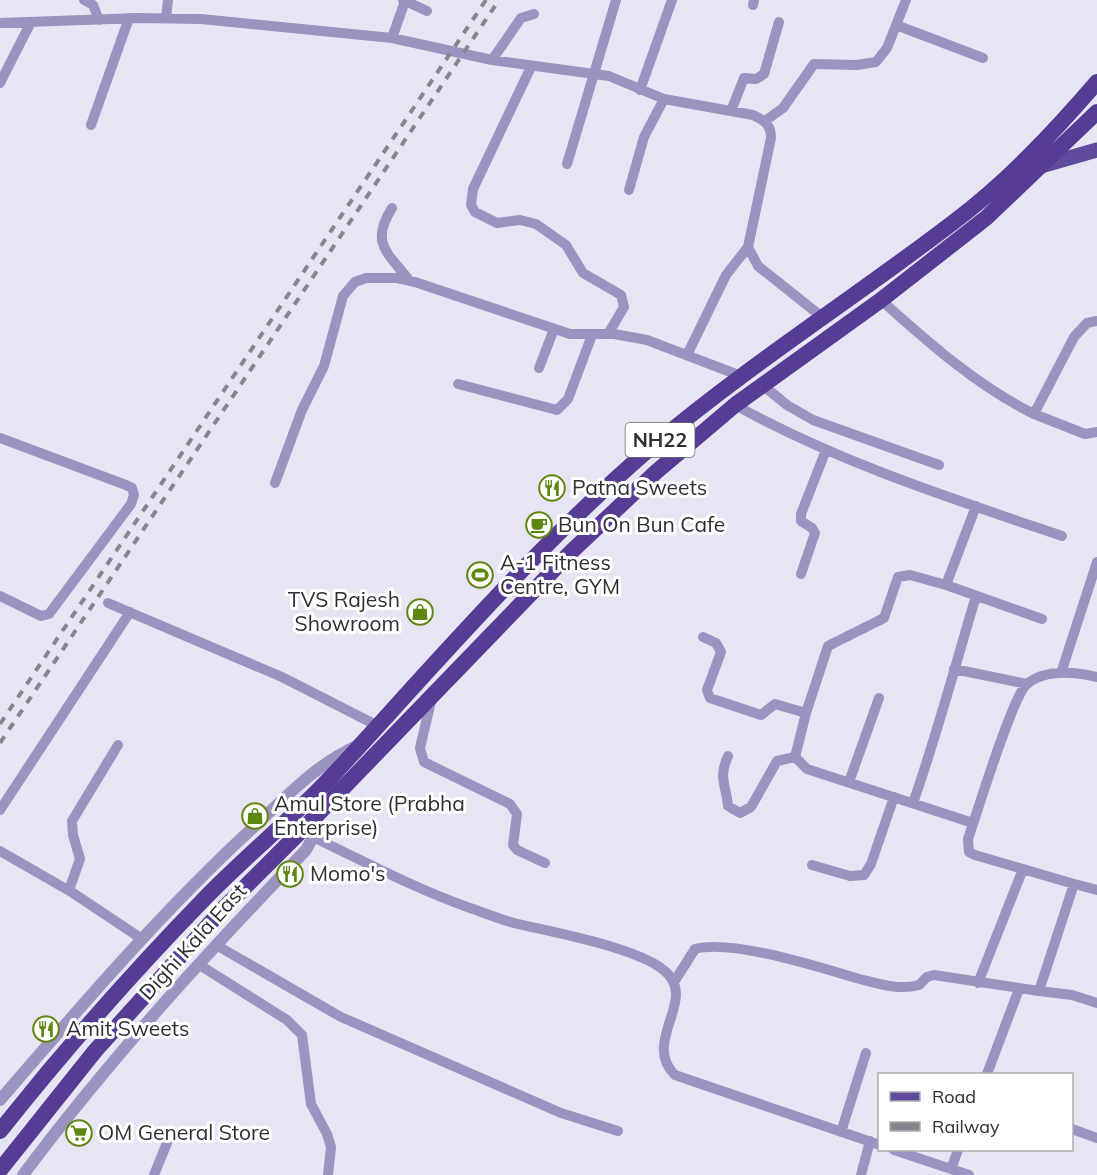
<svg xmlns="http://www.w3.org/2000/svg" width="1097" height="1175" viewBox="0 0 1097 1175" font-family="Mulish,sans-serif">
<rect width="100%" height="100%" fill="#e7e5f3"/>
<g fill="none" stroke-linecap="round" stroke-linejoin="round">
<!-- minor -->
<path stroke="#9c93c1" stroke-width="10" d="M84 0 93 5 99 20
M403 0 427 11
M753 5 754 0
M166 18 168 0
M0 23 138 18 201 19 392 38 492 60 609 76 664 99 753 115C765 121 771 124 771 138L748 247 758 266 822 317
M896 25 983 58
M392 38 405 1
M492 60 521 18 534 14
M531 67 473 189 471 205 475 212 497 223 520 220 536 224 566 245 583 273 621 295 624 307 608 334
M0 83 30 24
M640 90 672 0
M731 111 744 78 756 79 764 74 779 22
M765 121 783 108 814 64 857 65 876 62 887 48 906 0
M91 125 129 18
M567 164 616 0
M629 190 644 137 664 99
M392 208C370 243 387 252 409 280
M881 300C928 342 977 386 1034 414L1074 337 1087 323 1097 321
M687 355 726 275 748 247
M539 368 554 329
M458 384 557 410 568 399 592 335
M761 384 787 405 813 420 939 465
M735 405C838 462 950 498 1062 536
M1034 414 1085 434 1097 432
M0 438 126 485 132 488 134 495 131 504 49 614 41 616 0 596
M275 483 302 410 324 366 343 296 355 282 366 278H397L415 282 570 334H614L647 340 741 376
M976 506 946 585 1042 619
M801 574 815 533 812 528 801 521V514L826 450
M946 585 910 575 898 577 884 618 828 646 806 713 795 757 807 769 973 823
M108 603 282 677 378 726
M703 637 716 643 721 652 707 690 710 698 761 715 775 704 806 713
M954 669 1027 684
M1061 673 1097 562
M432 697 420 748 424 762 510 804 517 814 513 845 517 850 545 863
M728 756C718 778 726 784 728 806L740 813 751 807 777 761 795 757
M849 782 879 698
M913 803C937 735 955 666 976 596
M0 810 130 612
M313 837C365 862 416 889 470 908 485 913 499 919 514 923 550 932 644 948 668 974 695 1002 642 1043 675 1075L880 1145
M0 851 73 893 142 939
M812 865 850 876 864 875 871 864 894 797
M1074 884 1097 890
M69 890 80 859 73 835 72 821 118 745
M216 945 341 1017 561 1113 618 1131
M198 964 287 1020 302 1035 311 1104 327 1134 331 1147 328 1175
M674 982 695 949C732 939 818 967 856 978 877 983 898 991 919 985L927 977 934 975 1039 991 1074 884 975 855 969 852 968 839C977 813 1012 698 1026 685 1045 668 1075 672 1097 677
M978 983 1023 869
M1039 991 1072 995 1097 1003
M987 1074 1019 989
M1072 1129 1097 1138
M841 1132 866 1053
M894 1150 969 1175
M951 1169 958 1150
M154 1175 171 1133
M861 1175 870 1141"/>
<!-- tertiary -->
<path stroke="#9c93c1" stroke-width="12" d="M0 1100C82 1005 164 909 257 824 289 794 317 764 357 746
M23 1175C109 1060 206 954 306 850L313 837 315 817"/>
<!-- primary -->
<path stroke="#604a9c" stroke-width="15" d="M1041 166 1097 150"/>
<!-- trunk -->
<path stroke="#563c94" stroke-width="16" d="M0 1131C65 1049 134 971 207 896 248 854 294 817 334 774 437 662 538 544 654 445 750 364 856 297 955 221 1008 181 1054 132 1097 82
M0 1170 95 1051 221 911 315 817 571 552 656 472 735 405 881 300 986 218 1097 112"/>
<!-- rail -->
<path stroke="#87868f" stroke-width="4" stroke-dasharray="8 8" stroke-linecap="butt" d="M0 724 486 0
M0 743 499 0"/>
</g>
<!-- icons -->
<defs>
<g id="restaurant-ring" transform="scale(1.35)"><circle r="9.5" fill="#fff" stroke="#5e8712" stroke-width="1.5"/><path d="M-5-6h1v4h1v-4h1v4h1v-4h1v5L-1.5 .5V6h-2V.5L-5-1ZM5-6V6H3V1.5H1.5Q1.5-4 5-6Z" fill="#5e8712"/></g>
<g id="cafe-ring" transform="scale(1.35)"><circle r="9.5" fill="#fff" stroke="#5e8712" stroke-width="1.5"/><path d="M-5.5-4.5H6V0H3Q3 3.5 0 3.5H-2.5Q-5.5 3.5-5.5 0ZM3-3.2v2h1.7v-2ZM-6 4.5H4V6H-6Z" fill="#5e8712"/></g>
<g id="stadium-ring" transform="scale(1.35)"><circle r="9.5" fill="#fff" stroke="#5e8712" stroke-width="1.5"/><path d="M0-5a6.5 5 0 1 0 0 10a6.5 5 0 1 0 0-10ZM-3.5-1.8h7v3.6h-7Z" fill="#5e8712"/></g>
<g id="shop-ring" transform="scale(1.35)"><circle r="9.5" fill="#fff" stroke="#5e8712" stroke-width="1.5"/><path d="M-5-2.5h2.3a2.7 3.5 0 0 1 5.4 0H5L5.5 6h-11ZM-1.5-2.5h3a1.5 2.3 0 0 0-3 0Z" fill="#5e8712"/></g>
<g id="supermarket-ring" transform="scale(1.35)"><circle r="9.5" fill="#fff" stroke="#5e8712" stroke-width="1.5"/><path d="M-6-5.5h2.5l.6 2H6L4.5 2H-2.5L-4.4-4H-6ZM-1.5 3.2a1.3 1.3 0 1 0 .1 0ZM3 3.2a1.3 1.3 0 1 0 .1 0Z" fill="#5e8712"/></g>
</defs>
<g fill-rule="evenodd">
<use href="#restaurant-ring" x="552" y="488"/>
<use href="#cafe-ring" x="539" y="525"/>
<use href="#stadium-ring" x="480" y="575"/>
<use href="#shop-ring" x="420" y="612"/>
<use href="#shop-ring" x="255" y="816"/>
<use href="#restaurant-ring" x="290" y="874"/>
<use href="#restaurant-ring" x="46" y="1029"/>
<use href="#supermarket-ring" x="79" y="1133"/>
</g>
<g text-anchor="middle" stroke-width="6" stroke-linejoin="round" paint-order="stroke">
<!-- shield labels -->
<rect fill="#fff" stroke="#6d6d70" stroke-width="1.5" x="625.5" y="423" width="69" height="34" rx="4.5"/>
<g font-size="20" font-weight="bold" fill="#2f2e33">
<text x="660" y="447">NH22</text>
</g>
<!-- poi labels -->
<g font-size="21" fill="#2f2e33" stroke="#fff" text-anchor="start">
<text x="572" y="495">Patna Sweets</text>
<text x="558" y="532">Bun On Bun Cafe</text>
<text x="500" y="570">A-1 Fitness<tspan x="500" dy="24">Centre, GYM</tspan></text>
<text x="400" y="607" text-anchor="end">TVS Rajesh<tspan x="400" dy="24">Showroom</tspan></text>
<text x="274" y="811">Amul Store (Prabha<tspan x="274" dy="24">Enterprise)</tspan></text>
<text x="310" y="881">Momo's</text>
<text x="66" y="1036">Amit Sweets</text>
<text x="98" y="1140">OM General Store</text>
</g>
<!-- street labels -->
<g font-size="21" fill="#2f2e33" stroke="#fff">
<text transform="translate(193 942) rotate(-48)" y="7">Dighi Kala East</text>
</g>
</g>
<!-- legend -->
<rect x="878" y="1073" width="195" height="78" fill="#ffffff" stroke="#acabad" stroke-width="1.5"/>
<rect x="890" y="1092" width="30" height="9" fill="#604a9c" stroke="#acabad" stroke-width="1.5"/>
<text x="932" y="1103" font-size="18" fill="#2f2e33">Road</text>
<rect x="890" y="1122" width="30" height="9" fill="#87868f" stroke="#acabad" stroke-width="1.5"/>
<text x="932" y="1133" font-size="18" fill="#2f2e33">Railway</text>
</svg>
